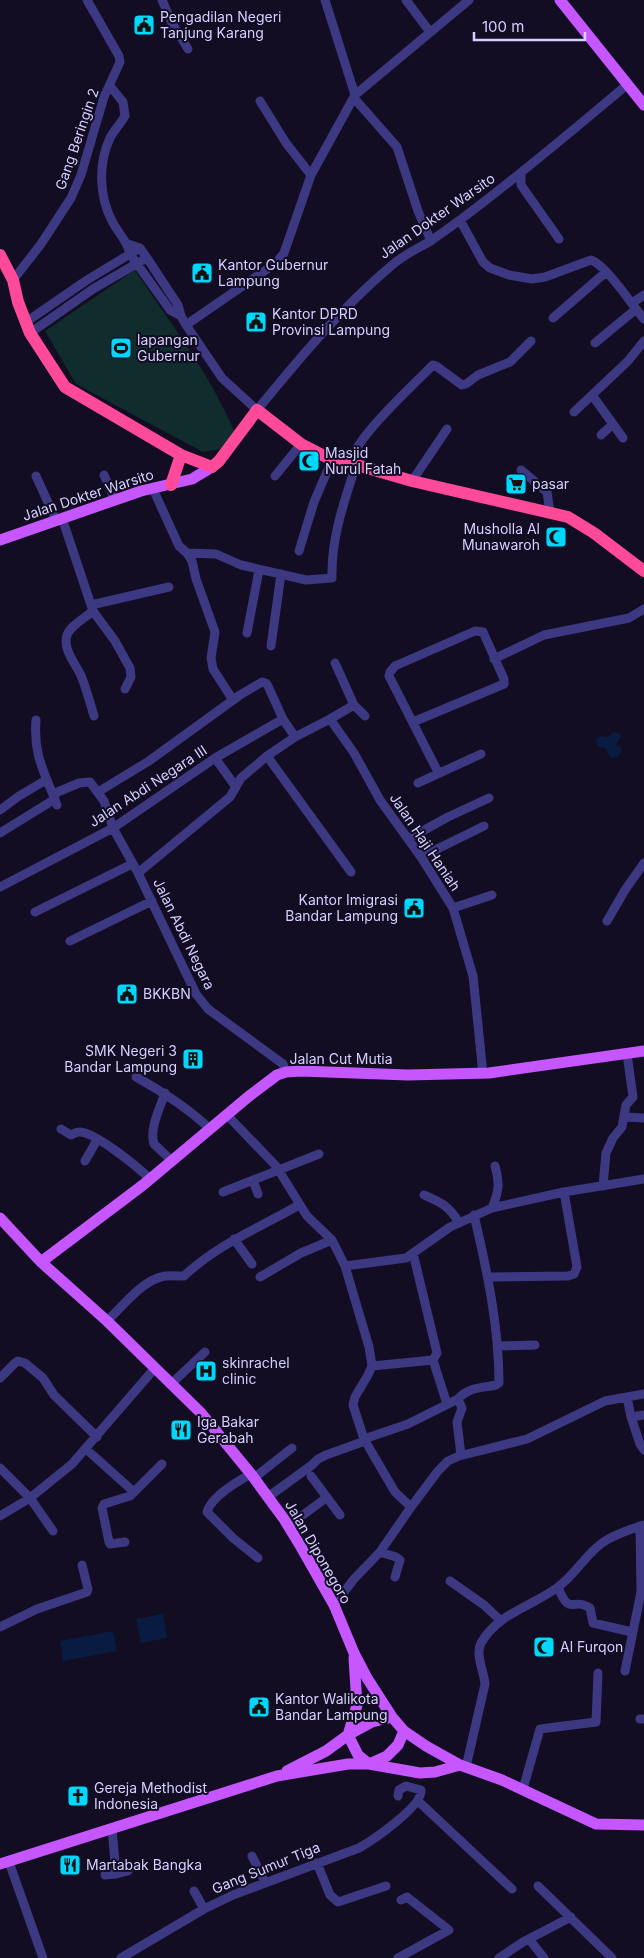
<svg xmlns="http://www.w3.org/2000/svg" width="644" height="1958" viewBox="0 0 644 1958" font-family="Inter,sans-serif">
<rect width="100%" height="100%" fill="#120d22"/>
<!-- green -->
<path fill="#102c2c" d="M135 270C170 323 210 373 235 433L221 449 203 452 76 384 45 331Z"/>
<!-- water -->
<path fill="#091b40" d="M614 732 620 734 621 737 616 744 621 747V752L618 756 611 758 607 753 606 749 597 746 596 739 600 736 607 737Z
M163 1614 167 1638 141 1643 136 1619Z
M113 1631 117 1651 63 1661 60 1641Z"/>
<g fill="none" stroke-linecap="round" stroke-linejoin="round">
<!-- minor -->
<path stroke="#3d3882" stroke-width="9" d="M162 0 172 23 188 49
M325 0 355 95
M406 0 430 32
M110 86 123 102 125 116C121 123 114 130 110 138 98 164 99 196 112 221 118 233 127 240 130 254L170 310 181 316
M354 98 397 147 418 211 431 241
M260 101 286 143 311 175
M521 174V185L559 239
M460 220 483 262 490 268 509 275 532 279 545 277 591 260C606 265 632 305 644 319
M128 244 140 248 147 258 178 305 181 316 186 325 222 378 257 410C299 359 341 308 391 266 402 256 416 249 429 242 440 235 450 227 460 220 518 177 573 130 628 84
M13 280 41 244 71 198 81 175 104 97 120 62 119 56 87 0
M632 303 644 295
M553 318 606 272
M26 322 87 280 135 251
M186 325 276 263 284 253 311 175 355 95 469 0
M30 333 93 289 143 260
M595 343 636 309
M592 395 623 438
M574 412 628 361 644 341
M601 435 613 424
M350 463C356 437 412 386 433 365L436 366 462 385 466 384 478 375 510 362 531 341
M521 470 547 492 550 512
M104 475 115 500
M36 476 56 520
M275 476 301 444
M412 481 447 429
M153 489 179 546 187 553 192 561 196 579 215 632 211 658 213 669 233 700
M62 518 93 611 115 641 130 668 131 677 125 689
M299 551 314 502 332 460
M187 553 216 554 241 565 306 580 332 578C331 538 344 502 356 465
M91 605 169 587
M93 611C85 618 71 625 67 635 62 650 77 665 82 678 87 691 90 703 94 716
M247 633 259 570
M271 646 281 574
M494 659 544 635 629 618 644 609
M335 663 354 705 365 716
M330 719 354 705
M36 720C33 756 45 773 57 805
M413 722 504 684V679L483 632 475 631 395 666 390 672 389 676 438 772
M267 756 351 872
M215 758 236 787
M418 783 481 754
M98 792 149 761 240 695 262 682 266 683 268 686 283 719 295 737
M53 794 79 783 90 782 104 801 113 828 138 873
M0 810 19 796 46 780
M0 833 55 799
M408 839 448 817 489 798
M421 857 484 826
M0 887 113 828 215 758 283 719
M453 908 492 895
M35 912 132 864
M607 921 625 890 644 863
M70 941 152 901
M286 1072 283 1064 208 1009 196 994 138 873 230 797 241 778 267 756 295 737 330 719 354 753 380 800 421 857 453 908 473 976 483 1074
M136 1077C163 1092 188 1108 210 1129
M165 1093C160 1108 149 1129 154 1144L172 1161
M227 1115 276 1166 307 1216 332 1240 345 1266 369 1347 372 1366 368 1375 355 1397 353 1405 364 1439 395 1492 411 1507
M624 1117 644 1118
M61 1129 71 1135C74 1134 76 1132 79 1132 94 1131 139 1168 150 1179
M85 1161 97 1140
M253 1180 258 1194
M603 1186 606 1153 613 1138 622 1127 626 1105 633 1097 627 1054
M223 1192 319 1154
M424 1195C442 1203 449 1206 459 1223
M492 1208C499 1191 500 1184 495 1166
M234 1239 252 1264
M345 1266 406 1258 450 1227 492 1208 564 1192 644 1179
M260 1277 301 1253 332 1240
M488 1277 568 1276 574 1274 577 1267 564 1192
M107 1321C120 1309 142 1281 161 1277 168 1275 177 1276 184 1276 218 1244 259 1228 299 1205
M497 1346 535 1345
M433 1360 447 1404
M372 1366 433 1360 437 1353 413 1253
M0 1378 15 1363 18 1361 25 1363 43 1378 54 1395 97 1437
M171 1384 205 1352
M627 1397 631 1417
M458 1399C468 1387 482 1388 496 1385L499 1383C499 1327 487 1270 474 1215
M644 1415 631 1417 640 1444 644 1450
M364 1439 408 1424 458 1399 462 1408 457 1422 461 1455
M86 1449 134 1492
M0 1468 30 1498 53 1531
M251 1474C238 1481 211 1497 207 1512L233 1538 258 1558
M311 1476 340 1515
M254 1478 292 1448
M268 1497 312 1465 318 1459 326 1455 365 1441
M0 1516 30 1498 72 1464 155 1368
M288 1526 326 1498
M125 1542 110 1544 109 1542 102 1508 104 1504 130 1496 162 1464
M380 1552 396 1557 400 1560 395 1577
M450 1581 484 1605 500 1620
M558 1587C570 1618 573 1596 590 1608L593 1623 632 1632
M334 1605 354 1579 380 1552 411 1507 438 1471 448 1461 459 1456 527 1439 605 1401 644 1394
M0 1627 37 1609 87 1592 88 1589 82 1565
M625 1671 641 1592 640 1526
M640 1719H644
M466 1767 485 1684C484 1672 475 1654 481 1643 498 1613 533 1606 558 1587 576 1574 587 1552 605 1541 616 1534 631 1529 644 1525
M523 1789 540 1729 596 1722 598 1673
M418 1801 512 1889
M252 1856 265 1882
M9 1862 43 1958
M317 1863 330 1895 338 1902 386 1886
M116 1874 128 1871
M105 1875 116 1874 112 1828
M538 1886 612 1958
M194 1891 204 1909
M529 1939 544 1958
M121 1958 204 1909 233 1895 359 1848C373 1840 423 1806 421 1790L406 1786 399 1790 398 1796
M398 1958 449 1930 407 1897 401 1900
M499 1958 523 1942 571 1917"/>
<!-- major -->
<path stroke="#c656ff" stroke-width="11" d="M560 0 644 105
M0 540 141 491 192 479 212 467
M0 1218 41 1262 107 1321 201 1413 251 1474 284 1519 301 1547 334 1605 354 1653 367 1678 392 1717 404 1731 426 1746 460 1765 502 1780 596 1824 644 1825
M41 1262 143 1185 248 1097 277 1075 286 1072 301 1071 408 1075 489 1073 644 1051
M354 1658 357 1705 348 1735 358 1755 369 1764 420 1773 435 1772 460 1765
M287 1771 326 1751 348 1735 372 1722 392 1717
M0 1864 277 1776 348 1764H369L387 1756 398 1745 404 1731"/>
<!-- highway -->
<path stroke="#ff4a99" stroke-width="12" d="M0 255 13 280 18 302 30 333 65 387 181 455 212 467 219 461 257 410 301 444 332 460 350 463 412 481 568 517 594 533 644 571
M171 485 181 455"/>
</g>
<!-- icons -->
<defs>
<g id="civic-square" transform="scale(1.125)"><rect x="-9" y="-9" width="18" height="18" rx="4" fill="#00d7fa" stroke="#120d22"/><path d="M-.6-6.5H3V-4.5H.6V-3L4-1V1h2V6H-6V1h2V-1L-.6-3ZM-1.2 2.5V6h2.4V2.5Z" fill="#111"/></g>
<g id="stadium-square" transform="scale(1.125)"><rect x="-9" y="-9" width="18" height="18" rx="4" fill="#00d7fa" stroke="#120d22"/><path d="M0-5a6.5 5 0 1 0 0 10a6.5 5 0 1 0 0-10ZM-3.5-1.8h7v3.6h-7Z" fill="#111"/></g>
<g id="mosque-square" transform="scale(1.125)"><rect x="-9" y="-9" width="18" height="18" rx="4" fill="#00d7fa" stroke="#120d22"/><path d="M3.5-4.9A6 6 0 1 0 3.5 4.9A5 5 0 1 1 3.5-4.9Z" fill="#111"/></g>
<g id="supermarket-square" transform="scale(1.125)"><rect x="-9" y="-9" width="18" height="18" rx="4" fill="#00d7fa" stroke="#120d22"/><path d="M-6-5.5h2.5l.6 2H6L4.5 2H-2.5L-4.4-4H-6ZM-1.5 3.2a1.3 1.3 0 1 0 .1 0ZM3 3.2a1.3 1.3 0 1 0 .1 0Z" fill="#111"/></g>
<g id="building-square" transform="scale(1.125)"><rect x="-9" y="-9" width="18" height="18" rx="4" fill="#00d7fa" stroke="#120d22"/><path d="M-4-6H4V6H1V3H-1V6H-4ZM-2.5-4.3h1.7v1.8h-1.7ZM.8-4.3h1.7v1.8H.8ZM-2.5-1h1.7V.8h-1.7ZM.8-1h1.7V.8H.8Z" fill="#111"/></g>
<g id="hospital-square" transform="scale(1.125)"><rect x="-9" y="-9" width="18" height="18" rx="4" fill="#00d7fa" stroke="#120d22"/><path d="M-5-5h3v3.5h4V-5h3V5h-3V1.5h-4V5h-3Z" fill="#111"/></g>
<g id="restaurant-square" transform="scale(1.125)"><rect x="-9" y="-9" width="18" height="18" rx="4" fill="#00d7fa" stroke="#120d22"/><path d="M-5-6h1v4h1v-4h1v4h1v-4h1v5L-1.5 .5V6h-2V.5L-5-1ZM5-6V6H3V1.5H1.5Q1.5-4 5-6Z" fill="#111"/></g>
<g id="church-square" transform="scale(1.125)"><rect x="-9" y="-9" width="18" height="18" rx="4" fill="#00d7fa" stroke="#120d22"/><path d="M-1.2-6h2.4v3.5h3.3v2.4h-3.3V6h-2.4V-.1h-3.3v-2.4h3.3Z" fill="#111"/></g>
</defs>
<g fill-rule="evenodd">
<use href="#civic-square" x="144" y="25"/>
<use href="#civic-square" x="202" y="273"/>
<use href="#civic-square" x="256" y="322"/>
<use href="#stadium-square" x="121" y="348"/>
<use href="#mosque-square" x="309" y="461"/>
<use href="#supermarket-square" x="516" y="484"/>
<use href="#mosque-square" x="556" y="537"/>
<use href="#civic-square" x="414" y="908"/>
<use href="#civic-square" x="127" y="994"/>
<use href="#building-square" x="193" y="1059"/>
<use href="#hospital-square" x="206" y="1371"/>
<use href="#restaurant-square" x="181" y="1430"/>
<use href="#mosque-square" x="544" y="1647"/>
<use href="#civic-square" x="259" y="1707"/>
<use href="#church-square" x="78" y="1796"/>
<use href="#restaurant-square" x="70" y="1865"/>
</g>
<g text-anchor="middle" stroke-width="4" stroke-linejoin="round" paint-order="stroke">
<!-- poi labels -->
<g font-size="14" fill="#d6cfff" stroke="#120d22" text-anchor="start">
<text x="160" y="22">Pengadilan Negeri<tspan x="160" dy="16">Tanjung Karang</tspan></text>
<text x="218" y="270">Kantor Gubernur<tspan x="218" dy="16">Lampung</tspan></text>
<text x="272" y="319">Kantor DPRD<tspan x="272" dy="16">Provinsi Lampung</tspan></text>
<text x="137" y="345">lapangan<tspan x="137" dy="16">Gubernur</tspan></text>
<text x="325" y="458">Masjid<tspan x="325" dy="16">Nurul Fatah</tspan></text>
<text x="532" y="489">pasar</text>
<text x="540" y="534" text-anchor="end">Musholla Al<tspan x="540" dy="16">Munawaroh</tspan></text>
<text x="398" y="905" text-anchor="end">Kantor Imigrasi<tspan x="398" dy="16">Bandar Lampung</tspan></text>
<text x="143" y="999">BKKBN</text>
<text x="177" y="1056" text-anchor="end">SMK Negeri 3<tspan x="177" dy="16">Bandar Lampung</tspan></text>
<text x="222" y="1368">skinrachel<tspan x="222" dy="16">clinic</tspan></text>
<text x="197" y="1427">Iga Bakar<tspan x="197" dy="16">Gerabah</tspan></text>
<text x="560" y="1652">Al Furqon</text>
<text x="275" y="1704">Kantor Walikota<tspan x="275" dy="16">Bandar Lampung</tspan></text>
<text x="94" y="1793">Gereja Methodist<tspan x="94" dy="16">Indonesia</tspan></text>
<text x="86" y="1870">Martabak Bangka</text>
</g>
<!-- street labels -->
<g font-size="14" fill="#d6cfff" stroke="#120d22">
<text transform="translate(77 139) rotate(-71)" y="5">Gang Beringin 2</text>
<text transform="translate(437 216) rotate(-35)" y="5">Jalan Dokter Warsito</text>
<text transform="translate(88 495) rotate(-18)" y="5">Jalan Dokter Warsito</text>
<text transform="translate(148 786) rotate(-33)" y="5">Jalan Abdi Negara III</text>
<text transform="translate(425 842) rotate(56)" y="5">Jalan Haji Haniah</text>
<text transform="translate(184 934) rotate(64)" y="5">Jalan Abdi Negara</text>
<text x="341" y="1064">Jalan Cut Mutia</text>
<text transform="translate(318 1552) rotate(60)" y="5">Jalan Diponegoro</text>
<text transform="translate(266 1868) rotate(-22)" y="5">Gang Sumur Tiga</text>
</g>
</g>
<!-- scale -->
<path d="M474 32v8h111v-8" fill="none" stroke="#d6cfff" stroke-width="2.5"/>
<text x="482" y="32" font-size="15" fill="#d6cfff" stroke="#120d22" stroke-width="4" paint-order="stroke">100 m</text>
</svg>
